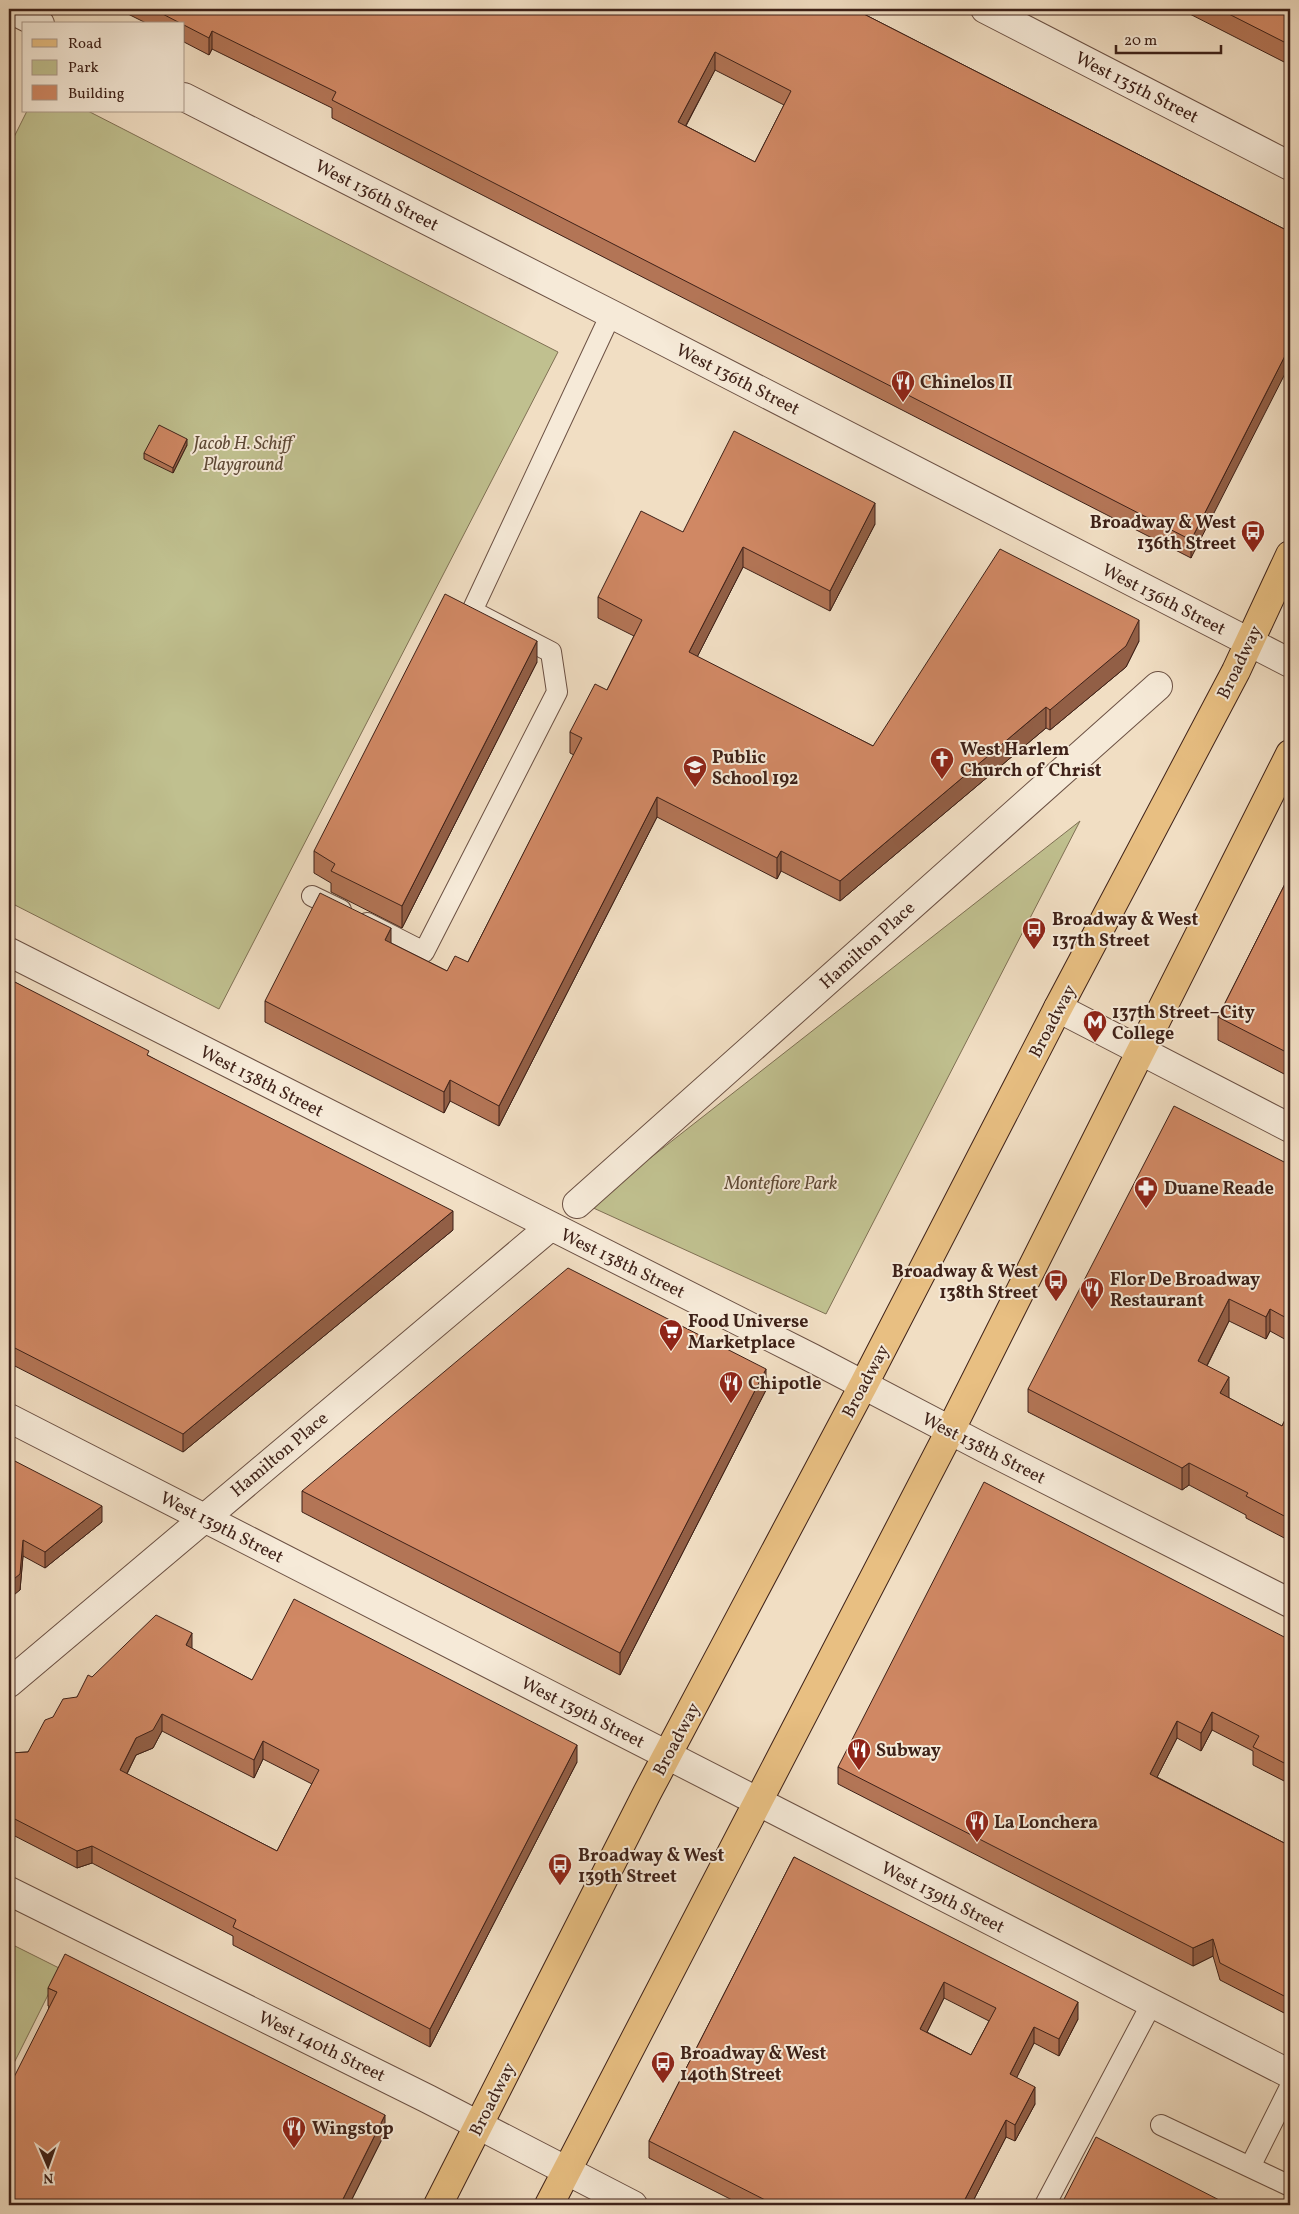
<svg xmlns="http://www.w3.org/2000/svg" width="1299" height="2214" viewBox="0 0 1299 2214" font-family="Vollkorn,serif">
<rect width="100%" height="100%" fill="#f1dec3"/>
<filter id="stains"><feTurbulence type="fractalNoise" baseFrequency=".004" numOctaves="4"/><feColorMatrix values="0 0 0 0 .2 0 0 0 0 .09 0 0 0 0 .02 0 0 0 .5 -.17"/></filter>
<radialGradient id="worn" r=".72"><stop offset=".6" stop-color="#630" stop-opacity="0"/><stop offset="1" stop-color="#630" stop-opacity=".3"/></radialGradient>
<!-- green -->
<path fill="#c0c08f" stroke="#7f7054" d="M27 111H88L558 352 219 1009 9 902V147Z
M1080 821 826 1314 589 1206Z
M9 1943 61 1969 9 2073Z"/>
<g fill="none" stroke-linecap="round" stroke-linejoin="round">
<!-- service casing -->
<g stroke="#6b5043" stroke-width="22">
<path id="service" d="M312 896 341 910
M367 923 424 952 557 692 551 652 472 611 611 314
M1161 2125 1290 2186
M1250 2167 1290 2087
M1045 2205 1152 2003"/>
</g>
<!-- pedestrian casing -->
<g stroke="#6b5043" stroke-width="30">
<path id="pedestrian" d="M577 1204 1158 686"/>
</g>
<!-- minor casing -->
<g stroke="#6b5043" stroke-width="30">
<path id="minor" d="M10 9 40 24
M184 97 611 314 1290 663
M9 952 812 1358 986 1449 1290 1603
M1058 1008 1290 1128
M9 1418 1290 2074
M9 1683 550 1227
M9 1891 428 2099 633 2205"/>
</g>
<!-- tertiary casing -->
<g stroke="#6b5043" stroke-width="30">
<path id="tertiary" d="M985 9 1290 166"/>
</g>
<!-- primary casing -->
<g stroke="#3e2118" stroke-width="30">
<path id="primary" d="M438 2205 647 1793 864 1384 1058 1008 1236 671 1290 555
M549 2205 950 1431 1290 754"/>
</g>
<!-- service -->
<use href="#service" stroke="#f6ead8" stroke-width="20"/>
<!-- pedestrian -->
<use href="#pedestrian" stroke="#f6ead8" stroke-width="28"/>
<!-- minor -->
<use href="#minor" stroke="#f6ead8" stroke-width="28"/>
<!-- tertiary -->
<use href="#tertiary" stroke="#f6ead8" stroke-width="28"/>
<!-- primary -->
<use href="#primary" stroke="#e8bf82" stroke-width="28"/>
</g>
<!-- wall -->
<path fill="#b37556" stroke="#3e2118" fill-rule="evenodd" d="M118 9H854L1290 232 1191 558 332 118V108L212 49 209 55 184 42V24H148ZM715 70 784 105 755 162 686 126Z
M1180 9H1290V65Z
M187 445 173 473 144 459V453Z
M875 524 830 611 743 567 697 657 873 746 1139 641 1126 667 1050 730 1046 728 840 901 781 871 777 879 657 817 499 1126 450 1101 444 1113 265 1022V1001L391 943 447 971 468 962 574 755 570 753V732L607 690 634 636 598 618V597L683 532Z
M537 662 402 928 331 892V883L314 873V851Z
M1290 874V1077L1218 1040V1017Z
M9 979 149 1056 453 1230 183 1452 9 1363Z
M1290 1165V1342L1270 1331 1266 1339 1229 1321 1207 1366 1229 1398 1282 1426 1290 1410V1541L1246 1518V1515L1189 1485 1182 1490 1028 1412V1389Z
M766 1390 620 1675 302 1512V1491Z
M9 1458 102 1522 45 1568 23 1556 20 1590Z
M1290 1640V1784L1253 1765V1751L1212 1730 1201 1751 1177 1738 1157 1777 1290 1846V2016L1220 1980 1213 1956 1193 1966 838 1784V1767Z
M192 1649 252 1680 577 1762 430 2047 233 1945V1936L92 1863 77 1868 9 1833V1753L28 1752 53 1717 77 1697 92 1677ZM162 1731 254 1778 263 1759 312 1784 277 1851 127 1774 136 1755 153 1748Z
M794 1857 1078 2019 1059 2056 1034 2043 1016 2078 1035 2104 1015 2141 1006 2137 971 2205H742L649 2158V2141ZM944 1998 989 2021 971 2055 927 2032Z
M48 1988 385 2133 349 2205H9L49 2006H48Z"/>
<!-- shaded-wall -->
<path fill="#925f46" stroke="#3e2118" d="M212 31V49L209 55V38Z
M715 52V70L678 140V122Z
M1290 346V364L1191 558V540Z
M187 439V445L173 473V468Z
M875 503V524L830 611V591Z
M743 547V567L689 673V652Z
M1139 620V641L1126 667 1050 730V710Z
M537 641V662L402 928V906Z
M1046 707V728L840 901V881Z
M657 797V817L499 1126V1106Z
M781 851V871L777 879V858Z
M391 928V949L385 940Z
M450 1080V1101L444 1113V1092Z
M453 1211V1230L183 1452V1434Z
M1229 1299V1321L1198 1383V1361Z
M1270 1309V1331L1266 1339V1317Z
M766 1369V1390L620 1675V1653Z
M1229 1377V1399L1220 1393Z
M1189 1463V1485L1182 1490V1468Z
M102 1506V1522L45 1568V1552Z
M23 1540V1556L20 1590 9 1599V1583Z
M192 1633V1651L186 1645Z
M1212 1712V1730L1201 1751V1733Z
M162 1714V1731L153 1748 136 1755 120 1787V1770L136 1738Z
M1177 1721V1738L1150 1791V1774Z
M263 1741V1759L254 1778V1760Z
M577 1745V1762L430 2047V2029Z
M92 1846V1863L77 1868V1851Z
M1213 1939V1956L1193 1966V1948Z
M944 1982V1998L920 2046V2029Z
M1078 2002V2019L1059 2056V2039Z
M1034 2027V2043L1010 2091V2074Z
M1035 2087V2104L1015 2141V2125Z
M385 2115V2133L349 2205H340Z
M1006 2120V2137L971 2205H962Z"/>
<!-- building -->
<path fill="#d08864" stroke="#3e2118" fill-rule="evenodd" d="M153 9H854L1290 232V346L1191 540 332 100 336 92 212 31 209 38ZM715 52 791 91 755 162 678 122Z
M1219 9H1290V45Z
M159 425 187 439 173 468 144 453Z
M734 431 875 503 830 591 743 547 689 652 873 746 1000 549 1139 620 1126 646 1050 710 1046 707 840 881 781 851 777 858 657 797 499 1106 450 1080 444 1092 265 1001 320 893 391 928 385 940 447 971 455 956 468 962 582 738 570 732 595 684 607 690 642 620 598 597 641 511 683 532Z
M445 594 537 641 402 906 331 871 335 864 314 851Z
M1290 874V1054L1218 1017Z
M9 979 149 1051 147 1055 453 1211 183 1434 9 1345Z
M1174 1106 1290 1165V1320L1270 1309 1266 1317 1229 1299 1198 1361 1229 1377 1220 1393 1282 1426 1290 1410V1519L1246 1496 1248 1493 1189 1463 1182 1468 1028 1389Z
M568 1268 766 1369 620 1653 302 1491Z
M9 1458 102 1506 45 1552 23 1540 20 1574 9 1583Z
M984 1482 1290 1640V1766L1253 1747 1259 1736 1212 1712 1201 1733 1177 1721 1150 1774 1290 1846V1999L1220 1963 1213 1939 1193 1948 838 1767Z
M294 1599 577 1745 430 2029 233 1927 236 1920 92 1846 77 1851 9 1816V1753L28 1752 45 1720 53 1717 63 1699 77 1697 88 1675 92 1677 156 1615 192 1633 186 1645 252 1680ZM162 1714 254 1760 263 1741 319 1770 277 1851 120 1770 136 1738 153 1730Z
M794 1857 1078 2002 1059 2039 1034 2027 1010 2074 1035 2087 1015 2125 1006 2120 962 2205H775L649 2141ZM944 1982 996 2008 971 2055 920 2029Z
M65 1954 385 2115 340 2205H9V2087L57 1992 48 1988Z
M1096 2137 1229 2205H1061Z"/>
<!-- icons -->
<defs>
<g id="restaurant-pin" transform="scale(1.25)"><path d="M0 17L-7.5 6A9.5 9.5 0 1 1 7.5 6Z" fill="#8f2418" stroke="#f6ead8"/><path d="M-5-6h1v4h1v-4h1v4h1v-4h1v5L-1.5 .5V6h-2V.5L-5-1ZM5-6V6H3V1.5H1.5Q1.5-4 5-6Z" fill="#fff"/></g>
<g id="bus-pin" transform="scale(1.25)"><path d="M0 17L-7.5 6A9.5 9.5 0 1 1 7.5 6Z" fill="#8f2418" stroke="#f6ead8"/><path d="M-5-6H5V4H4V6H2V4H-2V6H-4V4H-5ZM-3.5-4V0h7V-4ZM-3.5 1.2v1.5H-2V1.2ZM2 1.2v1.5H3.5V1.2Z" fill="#fff"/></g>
<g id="church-pin" transform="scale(1.25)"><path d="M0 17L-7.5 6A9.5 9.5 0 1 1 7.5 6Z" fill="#8f2418" stroke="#f6ead8"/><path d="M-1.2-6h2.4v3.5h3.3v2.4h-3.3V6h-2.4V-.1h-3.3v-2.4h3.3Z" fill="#fff"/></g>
<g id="school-pin" transform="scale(1.25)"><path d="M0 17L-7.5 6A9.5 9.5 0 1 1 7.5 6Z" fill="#8f2418" stroke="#f6ead8"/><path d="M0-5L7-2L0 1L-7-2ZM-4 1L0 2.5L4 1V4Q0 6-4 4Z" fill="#fff"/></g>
<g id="metro-pin" transform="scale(1.25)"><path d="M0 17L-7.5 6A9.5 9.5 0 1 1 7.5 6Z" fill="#8f2418" stroke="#f6ead8"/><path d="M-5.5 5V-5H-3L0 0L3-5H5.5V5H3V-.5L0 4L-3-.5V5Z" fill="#fff"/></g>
<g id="pharmacy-pin" transform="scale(1.25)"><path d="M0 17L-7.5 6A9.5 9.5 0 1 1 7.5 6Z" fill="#8f2418" stroke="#f6ead8"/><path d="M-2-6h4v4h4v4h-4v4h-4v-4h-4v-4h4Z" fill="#fff"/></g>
<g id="supermarket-pin" transform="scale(1.25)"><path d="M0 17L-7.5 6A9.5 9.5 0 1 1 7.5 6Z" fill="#8f2418" stroke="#f6ead8"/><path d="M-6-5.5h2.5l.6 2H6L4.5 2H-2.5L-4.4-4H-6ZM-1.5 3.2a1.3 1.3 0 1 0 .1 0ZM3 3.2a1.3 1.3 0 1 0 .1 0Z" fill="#fff"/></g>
</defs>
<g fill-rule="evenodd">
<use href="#restaurant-pin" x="903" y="382"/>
<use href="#bus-pin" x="1253" y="532"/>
<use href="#church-pin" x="942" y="759"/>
<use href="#school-pin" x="695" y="767"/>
<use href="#bus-pin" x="1034" y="929"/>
<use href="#metro-pin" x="1095" y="1022"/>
<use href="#pharmacy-pin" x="1146" y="1188"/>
<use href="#bus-pin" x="1056" y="1281"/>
<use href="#restaurant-pin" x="1092" y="1289"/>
<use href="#supermarket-pin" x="671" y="1331"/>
<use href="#restaurant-pin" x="731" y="1383"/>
<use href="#restaurant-pin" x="859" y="1750"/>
<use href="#restaurant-pin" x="977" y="1822"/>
<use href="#bus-pin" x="560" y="1865"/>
<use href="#bus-pin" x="663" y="2063"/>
<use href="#restaurant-pin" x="294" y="2128"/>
</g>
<g text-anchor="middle" stroke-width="4" stroke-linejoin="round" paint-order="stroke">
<!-- street labels -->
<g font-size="18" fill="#3e2118" stroke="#f6ead8">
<text transform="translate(1137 87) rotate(27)" y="6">West 135th Street</text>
<text transform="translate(377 195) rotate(27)" y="6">West 136th Street</text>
<text transform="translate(738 379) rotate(27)" y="6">West 136th Street</text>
<text transform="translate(1164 599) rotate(27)" y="6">West 136th Street</text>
<text transform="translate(1239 662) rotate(-64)" y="6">Broadway</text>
<text transform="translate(867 945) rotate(-42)" y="6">Hamilton Place</text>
<text transform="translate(1052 1021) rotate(-62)" y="6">Broadway</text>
<text transform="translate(262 1081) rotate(27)" y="6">West 138th Street</text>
<text transform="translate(623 1263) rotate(26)" y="6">West 138th Street</text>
<text transform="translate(865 1381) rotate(-62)" y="6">Broadway</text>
<text transform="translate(984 1448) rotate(27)" y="6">West 138th Street</text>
<text transform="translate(279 1454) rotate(-40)" y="6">Hamilton Place</text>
<text transform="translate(222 1527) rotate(27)" y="6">West 139th Street</text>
<text transform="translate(583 1712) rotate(27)" y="6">West 139th Street</text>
<text transform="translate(676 1739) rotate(-62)" y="6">Broadway</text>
<text transform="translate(943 1897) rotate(27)" y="6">West 139th Street</text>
<text transform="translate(322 2046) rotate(26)" y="6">West 140th Street</text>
<text transform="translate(492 2099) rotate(-63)" y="6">Broadway</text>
</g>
<!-- poi labels -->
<g font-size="18" font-weight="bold" fill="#3e2118" stroke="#f6ead8" text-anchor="start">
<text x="920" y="388">Chinelos II</text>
<text x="1236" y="528" text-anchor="end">Broadway &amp; West<tspan x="1236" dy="21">136th Street</tspan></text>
<text x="960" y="755">West Harlem<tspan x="960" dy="21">Church of Christ</tspan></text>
<text x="712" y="763">Public<tspan x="712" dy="21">School 192</tspan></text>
<text x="1052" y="925">Broadway &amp; West<tspan x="1052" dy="21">137th Street</tspan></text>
<text x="1112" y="1018">137th Street–City<tspan x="1112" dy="21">College</tspan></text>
<text x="1164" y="1194">Duane Reade</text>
<text x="1038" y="1277" text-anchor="end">Broadway &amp; West<tspan x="1038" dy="21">138th Street</tspan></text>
<text x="1110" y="1285">Flor De Broadway<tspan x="1110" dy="21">Restaurant</tspan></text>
<text x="688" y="1327">Food Universe<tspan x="688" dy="21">Marketplace</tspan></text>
<text x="748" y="1389">Chipotle</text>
<text x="876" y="1756">Subway</text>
<text x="994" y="1828">La Lonchera</text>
<text x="578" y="1861">Broadway &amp; West<tspan x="578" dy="21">139th Street</tspan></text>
<text x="680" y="2059">Broadway &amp; West<tspan x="680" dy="21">140th Street</tspan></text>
<text x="312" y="2134">Wingstop</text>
</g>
<!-- park labels -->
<g font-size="18" font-style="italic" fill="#5e4936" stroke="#f6ead8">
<text x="243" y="449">Jacob H. Schiff<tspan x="243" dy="21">Playground</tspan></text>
<text x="781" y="1189">Montefiore Park</text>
</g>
</g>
<!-- margin -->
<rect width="1299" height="2214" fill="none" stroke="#f1dec3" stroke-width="30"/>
<rect x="10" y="10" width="1279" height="2194" fill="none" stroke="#3e2118" stroke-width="2.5"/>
<rect x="15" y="15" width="1269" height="2184" fill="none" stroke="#3e2118"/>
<!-- legend -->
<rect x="22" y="22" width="162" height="90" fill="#f6ead8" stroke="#ac9a8b"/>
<rect x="32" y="39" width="25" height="8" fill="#e8bf82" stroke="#ac9a8b"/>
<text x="68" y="48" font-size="15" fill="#3e2118">Road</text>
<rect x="32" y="60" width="25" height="15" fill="#c0c08f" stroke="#ac9a8b"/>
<text x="68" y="72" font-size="15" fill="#3e2118">Park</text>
<rect x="32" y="85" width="25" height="15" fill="#d08864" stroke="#ac9a8b"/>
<text x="68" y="98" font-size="15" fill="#3e2118">Building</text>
<!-- north arrow -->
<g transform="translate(48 2166) rotate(178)" stroke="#f6ead8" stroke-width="4" paint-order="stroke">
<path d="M0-4L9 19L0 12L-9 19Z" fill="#3e2118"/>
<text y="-8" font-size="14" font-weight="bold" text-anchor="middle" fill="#3e2118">N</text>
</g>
<!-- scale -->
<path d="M1116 45v8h105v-8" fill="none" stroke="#3e2118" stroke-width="2.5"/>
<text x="1124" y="45" font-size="15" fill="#3e2118" stroke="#f6ead8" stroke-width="4" paint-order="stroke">20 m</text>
<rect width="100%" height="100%" filter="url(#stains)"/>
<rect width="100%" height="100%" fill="url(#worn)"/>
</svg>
